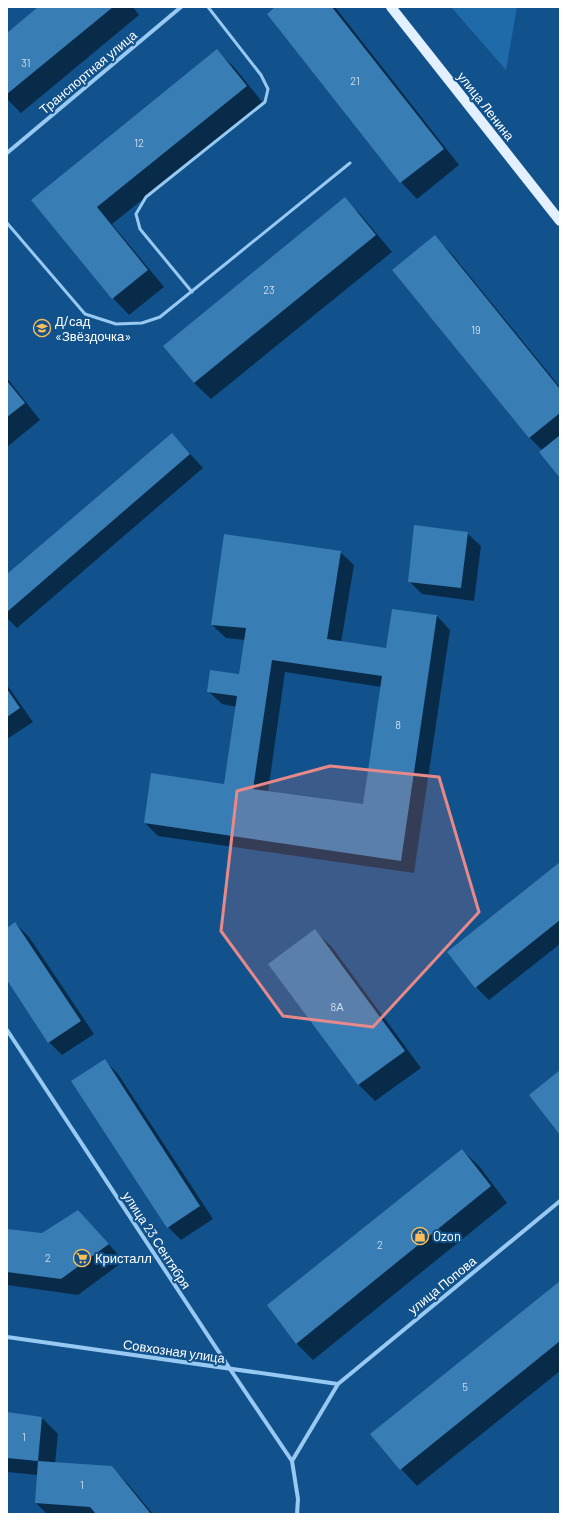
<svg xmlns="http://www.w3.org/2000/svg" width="567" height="1521" viewBox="0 0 567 1521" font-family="Barlow,sans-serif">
<rect width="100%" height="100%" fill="#11528c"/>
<!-- green -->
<path fill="#1f6ba9" d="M451 7H517L506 70Z"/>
<!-- shadow -->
<path fill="#0007" fill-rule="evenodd" d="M40 7H133L139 15 21 113 8 100H7V34Z
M277 7H335L459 165 417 199 401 182Z
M217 51 234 67 263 103 112 224 164 287 129 315 113 298 33 200Z
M345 199 361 215 392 252 211 399 194 383 164 346Z
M435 237 451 253 560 387V476L542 450 530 438 393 271Z
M7 378 40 420 7 447Z
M172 434 203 468 17 628 7 618V575Z
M467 533 481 546 474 601 422 594 409 581Z
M340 552 354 565 341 643 386 649 392 610 437 616 450 630 414 873 158 836 145 823 225 785 237 707 222 704 208 691 240 675 245 640 226 638 212 625ZM285 672 381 687 363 806 268 792Z
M7 685 33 722 7 739Z
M560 864V944L489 1000 476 987Z
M15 923 29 937 94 1034 62 1055 49 1042 7 978V929Z
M315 931 332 947 421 1068 375 1101 359 1085 269 964Z
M105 1061 118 1074 213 1219 181 1240 168 1227Z
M462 1150 479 1166 507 1203 313 1360 297 1344 269 1305Z
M94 1228 124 1261 78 1295 7 1285V1230L42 1234Z
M560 1282V1371L417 1486 401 1469 372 1434Z
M7 1413 42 1418 58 1434 55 1464 112 1467 128 1484 153 1514H47L36 1503 38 1475 7 1472Z"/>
<!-- building -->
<path fill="#397db5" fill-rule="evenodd" d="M38 7H113L7 94V33Z
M275 7H332L444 149 400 183 267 14Z
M217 49 247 86 97 207 148 270 112 299 31 200Z
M345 197 376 235 194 383 163 346Z
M435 235 560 389V413L529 438 392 270Z
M7 381 25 403 7 417Z
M172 433 190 454 7 612V574Z
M560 435V478L539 452Z
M414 525 468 532 461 588 408 582Z
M224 534 341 551 327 639 386 648 392 609 437 615 401 861 144 823 151 773 224 784 237 696 207 692 210 670 239 674 246 628 211 625ZM272 660 382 676 363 804 253 789Z
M7 689 20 708 7 717Z
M560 862V920L475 988 447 952Z
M15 922 81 1021 48 1043 7 980V928Z
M315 929 405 1051 358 1085 268 964Z
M105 1059 200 1206 167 1228 71 1081Z
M560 1070V1135L529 1095Z
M462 1149 491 1186 296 1344 267 1305Z
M78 1210 109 1244 61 1279 7 1272V1229L42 1233Z
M560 1281V1341L400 1470 370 1434Z
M7 1412 42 1417 38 1461 7 1458Z
M38 1461 112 1466 151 1514H96L90 1507 35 1503Z"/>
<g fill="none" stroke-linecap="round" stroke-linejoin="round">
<!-- lane -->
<path stroke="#98c9f2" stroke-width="3" d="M7 223 85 314 116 324 142 323 160 317 350 163
M192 292 140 229 136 214 146 197 265 102 268 89 261 75 208 7"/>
<!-- street -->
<path stroke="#98c9f2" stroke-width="4" d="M7 153 181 7
M7 1030 230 1369 292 1461 298 1499 297 1514
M7 1337 338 1384
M292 1461 338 1384 560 1201"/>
<!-- primary -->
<path stroke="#e2f0ff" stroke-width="10" d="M391 7 560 221"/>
</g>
<!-- marked area -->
<path fill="#e88989" fill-opacity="0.2" stroke="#e88989" stroke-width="3" stroke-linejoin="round" d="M330 766 439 777 479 912 373 1027 283 1016 221 931 237 791Z"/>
<!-- icons -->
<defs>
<g id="school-ring" transform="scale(0.9)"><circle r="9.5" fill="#11528c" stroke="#ffbf58" stroke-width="1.5"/><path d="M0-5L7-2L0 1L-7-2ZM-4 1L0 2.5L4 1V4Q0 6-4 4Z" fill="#ffbf58"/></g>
<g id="shop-ring" transform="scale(0.9)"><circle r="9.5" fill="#11528c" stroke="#ffbf58" stroke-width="1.5"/><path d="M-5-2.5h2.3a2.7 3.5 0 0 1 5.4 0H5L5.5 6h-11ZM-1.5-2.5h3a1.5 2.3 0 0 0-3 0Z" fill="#ffbf58"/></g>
<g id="supermarket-ring" transform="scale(0.9)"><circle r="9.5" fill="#11528c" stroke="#ffbf58" stroke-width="1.5"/><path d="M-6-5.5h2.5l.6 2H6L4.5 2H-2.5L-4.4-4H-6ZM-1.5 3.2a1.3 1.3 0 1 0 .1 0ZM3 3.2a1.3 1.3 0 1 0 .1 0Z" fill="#ffbf58"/></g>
</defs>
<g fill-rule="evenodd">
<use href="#school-ring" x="42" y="328"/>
<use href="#shop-ring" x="420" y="1236"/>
<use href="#supermarket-ring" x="82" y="1258"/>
</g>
<g text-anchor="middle" stroke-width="4" stroke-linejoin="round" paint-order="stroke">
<!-- number labels -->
<g font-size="11" fill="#cedeec">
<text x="26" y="67">31</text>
<text x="355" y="85">21</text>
<text x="139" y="147">12</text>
<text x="269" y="294">23</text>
<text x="476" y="334">19</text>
<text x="398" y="729">8</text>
<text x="337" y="1011">8А</text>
<text x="380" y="1249">2</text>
<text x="48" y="1262">2</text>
<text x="465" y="1391">5</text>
<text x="24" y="1441">1</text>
<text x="82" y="1489">1</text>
</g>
<!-- street labels -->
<g font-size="13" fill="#fff" stroke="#11528c">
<text transform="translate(88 72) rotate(-40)" y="5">Транспортная улица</text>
<text transform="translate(486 106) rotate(52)" y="5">улица Ленина</text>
<text transform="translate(157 1240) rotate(57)" y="5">улица 23 Сентября</text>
<text transform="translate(442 1285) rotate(-39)" y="5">улица Попова</text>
<text transform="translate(174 1351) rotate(8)" y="5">Совхозная улица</text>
</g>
<!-- poi labels -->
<g font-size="13" fill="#fff" stroke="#11528c" text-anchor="start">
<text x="55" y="326">Д/сад<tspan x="55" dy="15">«Звёздочка»</tspan></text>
<text x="433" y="1241">Ozon</text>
<text x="95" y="1263">Кристалл</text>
</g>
</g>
<!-- border -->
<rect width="567" height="1521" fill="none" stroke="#ffffff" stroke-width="16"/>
</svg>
